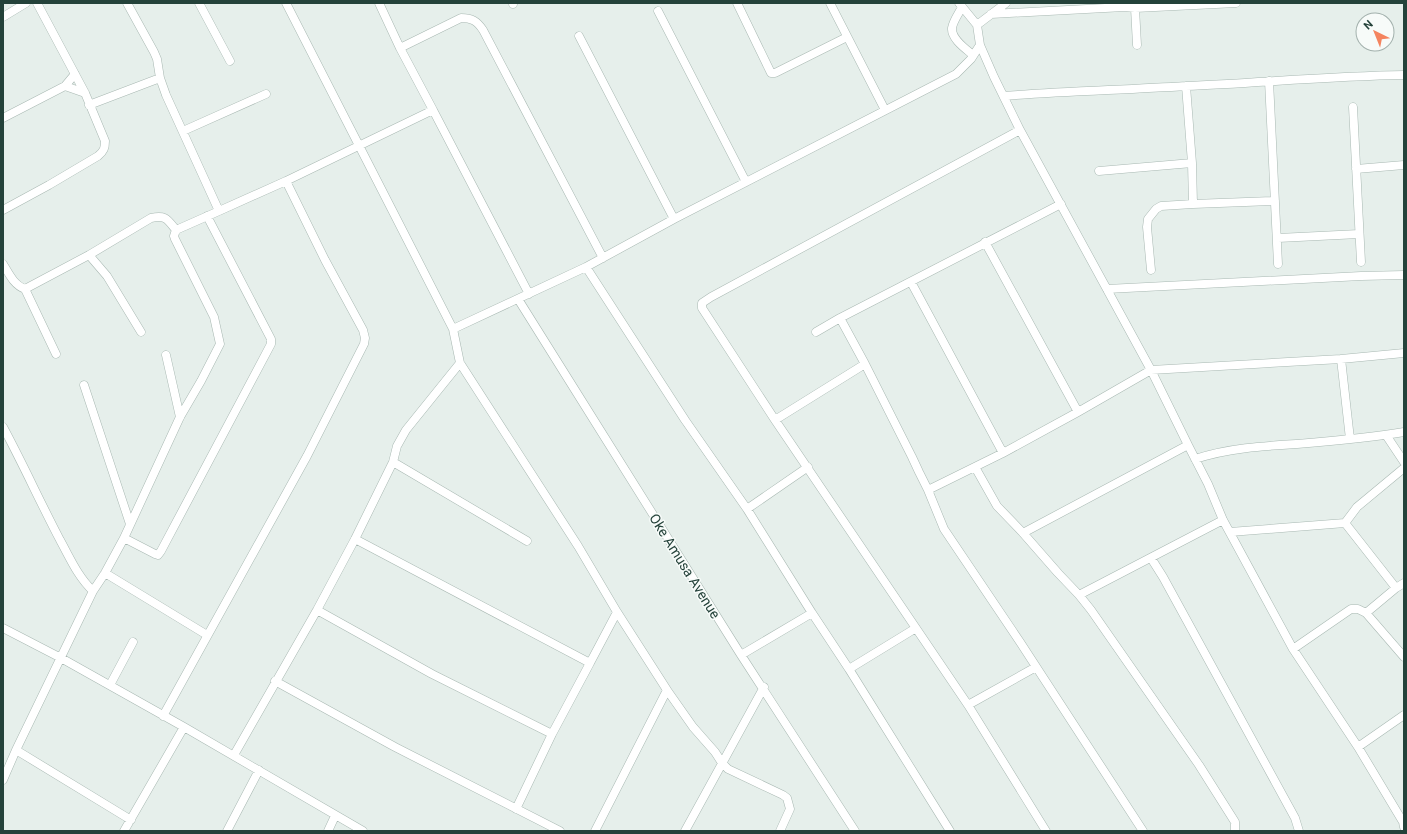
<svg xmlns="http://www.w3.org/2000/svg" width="1407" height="834" viewBox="0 0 1407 834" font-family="Roboto,sans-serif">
<rect width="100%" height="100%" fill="#e6efeb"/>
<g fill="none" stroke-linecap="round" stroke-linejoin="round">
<!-- minor casing -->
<g stroke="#a8b8b2" stroke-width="9">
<path id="minor" d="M127 3 154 52 157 59 160 78 166 95 219 211 286 181
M199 3 230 61
M286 3 453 329
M379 3 400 48 433 110
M737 3 771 73H775L847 37
M830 3 885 110
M959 3 977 25 980 45 994 77 1020 130 1151 370 1188 445 1023 533 1058 573 1079 595 1091 610 1199 765 1235 822V831
M513 4V3
M962 7C959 13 953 21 952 28 951 39 966 49 973 55
M1135 8 1137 45
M658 11 746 182
M991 14 1124 7 1135 8 1236 3
M3 17 26 3
M977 25 1006 3
M579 36 674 219
M400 48 461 18C472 18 477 21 483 30L603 258
M1269 81 1278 264
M65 86 85 93
M1186 86 1192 163 1193 204
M1004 96C1064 91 1125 90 1186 86 1258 83 1331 76 1404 75
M89 105 160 78
M1353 107 1361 262
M3 118 65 86 75 74
M1020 130 711 297 702 303V308L775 420 968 705 1046 831
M183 131 266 94
M1356 169 1404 165
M1099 171 1192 163
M3 210 49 185 98 156C104 151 105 148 105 141L85 93 37 3
M1278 238 1359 234
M985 242 1078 412
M89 255 107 276 141 332
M3 264C9 274 14 285 25 289
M586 267 674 219 956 74 971 59 980 45
M1151 270 1147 227 1148 219 1156 209 1161 206 1193 204 1275 201
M911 282 1003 453
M1107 289 1361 276 1404 275
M518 299 741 655 855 831
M816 332 840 318
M56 354 25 289 89 255 151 218C166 215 167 219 176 230L219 211
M166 355 180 417
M1341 359 1350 439
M460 363 578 546 617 612 667 690 693 727 715 752 722 763 728 769 783 795 787 798 790 809 780 831
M865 364 912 457 919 472 928 490 944 529 1020 642 1143 831
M84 385 130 524
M775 420 865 364 840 318 1061 204
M3 427C23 464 40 502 60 540 70 558 78 577 93 591
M1386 435 1404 462
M1188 445 1208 484 1223 520 1293 649 1358 747 1403 822 1404 827
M1195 459C1228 448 1263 446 1297 444 1333 441 1369 438 1404 432
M393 462 527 541
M975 467 997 506 1023 533
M928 490 1003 453 1078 412 1151 370 1341 359 1404 353
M747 509 808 467
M1345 523 1357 507 1404 468
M1230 532 1345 523 1396 588
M124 538 155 554 158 555 161 551 271 344V339L207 216
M355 539 590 663 617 612
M1151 558 1163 577 1295 818 1299 831
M105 573 207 635
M1079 595 1223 520
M317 610 432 674 552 734 516 809
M1366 613 1396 588 1404 583
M3 628 61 658 184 727 363 831
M1293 649 1351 609H1358L1366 613 1404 657
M741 655 812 613
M849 669 916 628
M275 681 395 747 560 831
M110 685 133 642
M968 705 1036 667
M163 716 307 456 364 344 365 338 363 330 325 260 286 181 433 110 529 294
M552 734 590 663
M1358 747 1404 715
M16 750 131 820
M234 755 317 610 355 539 393 462 397 446 406 430 460 363 453 329 586 267 685 420 747 509 812 613 849 669 950 831
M3 780 16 750 93 591 105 573 124 538 180 417 201 381 220 344 214 317 175 239 174 236 176 230
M124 831 184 727
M227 831 259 770
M328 831 335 816
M595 831 667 690
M685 831 764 687"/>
</g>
<!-- minor -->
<use href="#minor" stroke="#fff" stroke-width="8"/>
</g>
<g text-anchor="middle" stroke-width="3" stroke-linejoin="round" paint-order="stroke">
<!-- street labels -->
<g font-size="14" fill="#24423a" stroke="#f7fbf9">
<text transform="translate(685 566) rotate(58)" y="5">Oke Amusa Avenue</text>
</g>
</g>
<!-- border -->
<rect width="1407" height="834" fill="none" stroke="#24423a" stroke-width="8"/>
<!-- north arrow -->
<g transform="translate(1375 32) rotate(317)"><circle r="19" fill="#f7fbf9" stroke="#a3b1ad"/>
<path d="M0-3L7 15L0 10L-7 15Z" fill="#f4845f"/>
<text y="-6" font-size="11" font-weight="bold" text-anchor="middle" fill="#24423a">N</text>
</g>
</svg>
